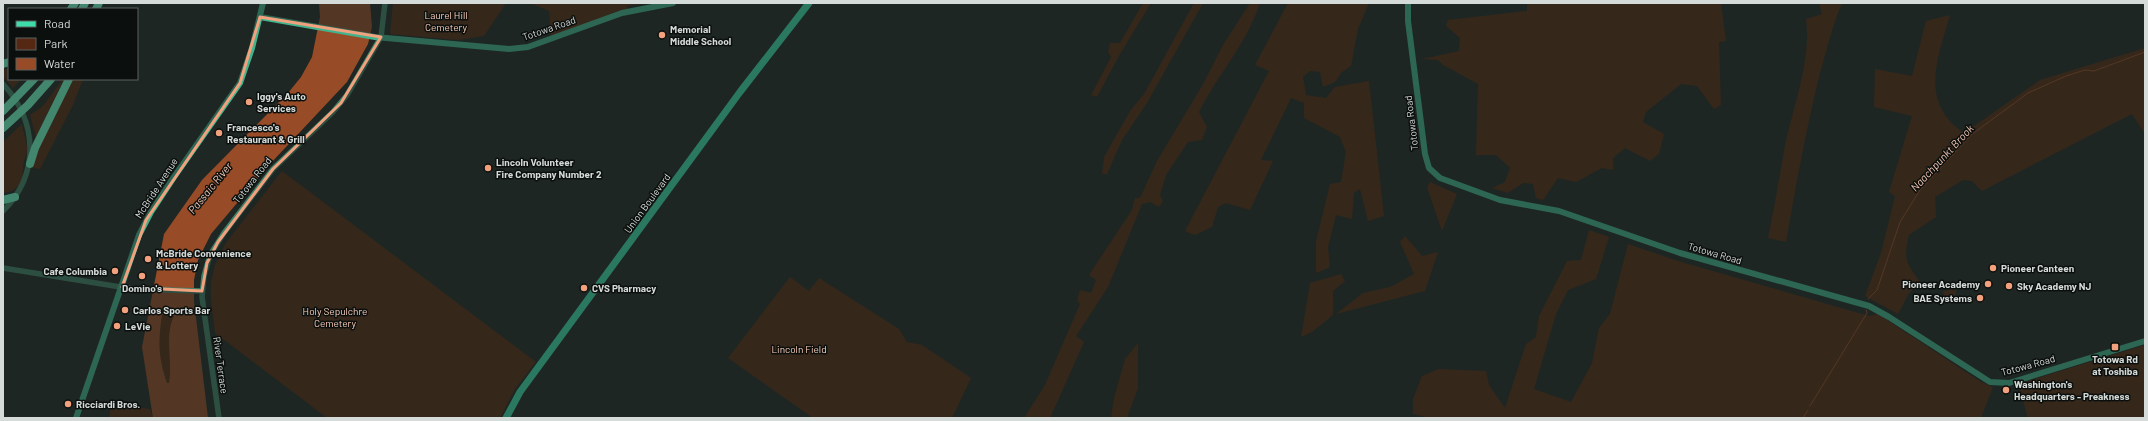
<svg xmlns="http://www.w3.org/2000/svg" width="2148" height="421" viewBox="0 0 2148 421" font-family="Barlow,sans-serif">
<rect width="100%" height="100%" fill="#1e2723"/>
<!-- green -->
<path fill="#542813" d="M393 3H506L484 36 458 40 390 34Z
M530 3H646L627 6V9L551 38 549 11Z
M1143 3H1151L1120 54 1097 97 1091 95 1111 57 1108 52 1110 43H1120Z
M1194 3H1203L1147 103 1122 140 1107 174H1102L1104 157 1130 111 1144 94Z
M1250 3H1260C1246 45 1218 74 1199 112L1207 127 1202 140 1188 142 1166 175 1160 195 1163 201 1159 207 1150 202 1142 204 1108 287 1076 336 1084 342 1050 418H1024L1045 385 1080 304 1077 301 1080 290 1091 293 1096 280 1089 275 1132 210 1135 198H1140L1157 161 1202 86 1223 45Z
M1288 3H1369L1358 29 1351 66 1342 72 1335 82 1323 87 1320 72 1310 71 1303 77 1306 95 1326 98 1335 87 1369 81 1384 216 1368 221 1360 189 1354 193 1352 219 1336 215 1328 247 1330 267 1316 273V242L1330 184 1341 182 1346 152 1340 137 1304 118V103L1291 98 1261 160 1273 161 1250 210 1226 203 1218 207 1212 227 1195 235 1185 231 1269 71 1255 65Z
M1527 3H1721L1726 41 1719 42 1721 105 1714 109 1697 86 1681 84 1646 112 1643 122 1664 134 1659 154 1650 161 1625 148 1613 158V170L1602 168 1576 182 1558 178 1543 200 1536 198 1533 184 1523 183 1508 193 1492 188 1505 182 1510 168 1496 155H1476L1478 84 1443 65 1438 60 1422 59 1459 51 1460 38 1446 26 1448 20 1527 11Z
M1819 3H1842C1832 26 1827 50 1820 73 1806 129 1796 185 1786 242L1768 238C1774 209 1779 180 1784 151 1792 109 1812 60 1806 19L1822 14Z
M1950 15C1938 58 1918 102 1964 133L2040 80 2145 48V134L2132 114 1982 191 1972 181 1963 180 1935 197 1936 217 1909 235C1903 260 1906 263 1921 283L1909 293 1898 314 1865 296 1881 253 1895 196 1889 192 1912 116 1874 107 1875 69 1912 76 1926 21Z
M9 68V79H21L13 88 3 77V70Z
M63 79H64L36 137 30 115 43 106Z
M72 79H83L73 105 40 169 32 168 35 157Z
M22 124C23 132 27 141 27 149 27 155 23 161 23 167 23 182 19 191 3 193V142Z
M282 171 536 362 515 389 500 418H327L215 333 211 300V282L215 265 225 244Z
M1430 182 1457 194 1442 231 1427 187Z
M1589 230 1609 237 1596 279 1568 290 1556 314 1534 389 1571 402 1592 363 1599 328 1610 314 1628 244 1678 261 1869 316 1878 314 1981 382 1993 387 1981 418H1430L1413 414V399L1422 376 1439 369 1486 371 1489 385 1505 408 1526 344 1536 337 1539 316 1567 261 1581 260Z
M1405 236 1422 256 1438 252 1425 291 1336 314 1363 293 1390 287 1414 274 1400 242Z
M1341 274 1345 281 1333 291V315L1312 332 1301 337 1310 283Z
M790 277 809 291 819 278 899 329 907 342 922 345 971 378 952 418H813L728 358Z
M1956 289V297L1945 300 1943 291Z
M162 315 175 316C165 337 173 360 169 383H167L160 362 158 341Z
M1138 343V388L1127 418H1111L1114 398 1125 359Z
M2145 345V418H2028L2018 384Z
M111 403 150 409 153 418H109Z"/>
<!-- water -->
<path fill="#984b27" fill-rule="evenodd" d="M319 3H370L372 27 368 44 347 82 270 164 211 234 198 260 194 280V301L208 418H153L142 347 164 234 202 180 288 93 301 77 312 57 320 17ZM162 315 174 316C164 337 173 360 169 383H167C158 357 158 342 162 315Z"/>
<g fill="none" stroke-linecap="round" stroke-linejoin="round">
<!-- stream -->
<path stroke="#984b27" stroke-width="1" d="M1868 299 1877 290 1900 222 1920 190 1971 135 2028 93 2066 76 2085 70 2094 71 2145 52
M1810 406 1867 313 1866 310
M1803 418 1808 410"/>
<!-- tertiary -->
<path stroke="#3e8068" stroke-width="5.5" d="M3 84C38 122 40 174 3 211
M3 268 133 289 202 291
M219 418 202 297 204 276 210 255 224 233 273 169 333 112 347 95 381 37 385 3"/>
<!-- secondary -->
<path stroke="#41b48e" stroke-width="6" d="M1408 3V21L1425 154 1429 168 1440 178 1500 200 1559 211 1680 253 1869 306 1889 317 1990 382 2009 383 2145 341
M260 17 375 37 509 49 528 47 622 13 673 3
M76 418 139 235 151 212 174 177 240 83 252 48 263 3"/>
<!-- primary -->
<path stroke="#3ddcab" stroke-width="7" d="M506 418 520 392 740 92 809 3"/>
<!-- motorway -->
<path stroke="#71fbcb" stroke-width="8" d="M71 9 75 3
M82 9 85 3
M96 9 99 3
M3 64 9 62
M3 111 34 79
M3 128 28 105 51 79
M30 164 35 148 69 79
M3 200 15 197"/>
</g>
<!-- marked area -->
<path d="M0 0H2148V421H0ZM260 17 381 37 341 103 273 169 218 242 207 263 202 291 122 287 146 220 240 83Z" fill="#1e2723" fill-opacity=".55" fill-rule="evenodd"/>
<path fill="none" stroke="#f1a17e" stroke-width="3" stroke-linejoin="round" d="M260 17 381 37 341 103 273 169 218 242 207 263 202 291 122 287 146 220 240 83Z"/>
<!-- markers -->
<g fill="#f1a17e" stroke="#0b0f0d" stroke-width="1.5">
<circle cx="662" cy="35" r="4"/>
<circle cx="249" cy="102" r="4"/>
<circle cx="219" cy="133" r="4"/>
<circle cx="488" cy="168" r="4"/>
<circle cx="148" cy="259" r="4"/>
<circle cx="1993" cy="268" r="4"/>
<circle cx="115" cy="271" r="4"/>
<circle cx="142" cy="276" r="4"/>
<circle cx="1988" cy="284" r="4"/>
<circle cx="2009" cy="286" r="4"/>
<circle cx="584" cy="288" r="4"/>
<circle cx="1980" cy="298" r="4"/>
<circle cx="125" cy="310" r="4"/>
<circle cx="117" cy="326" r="4"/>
<rect x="2111" y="343" width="8" height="8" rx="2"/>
<circle cx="2006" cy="390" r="4"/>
<circle cx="68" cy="404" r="4"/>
</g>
<g text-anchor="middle" stroke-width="3" stroke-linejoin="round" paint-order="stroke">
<!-- park labels -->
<g font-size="10" fill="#fdd0bd" stroke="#0b0f0d">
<text x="446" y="19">Laurel Hill<tspan x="446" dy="12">Cemetery</tspan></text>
<text x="335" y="315">Holy Sepulchre<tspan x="335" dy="12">Cemetery</tspan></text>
<text x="799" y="353">Lincoln Field</text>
</g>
<!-- street labels -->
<g font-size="10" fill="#d5dbd8" stroke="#0b0f0d">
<text transform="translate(549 28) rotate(-19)" y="4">Totowa Road</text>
<text transform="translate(1411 123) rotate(-97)" y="4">Totowa Road</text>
<text transform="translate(252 180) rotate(-52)" y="4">Totowa Road</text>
<text transform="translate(156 188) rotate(-57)" y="4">McBride Avenue</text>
<text transform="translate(647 203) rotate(-54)" y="4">Union Boulevard</text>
<text transform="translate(1715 253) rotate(16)" y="4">Totowa Road</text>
<text transform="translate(221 365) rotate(82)" y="4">River Terrace</text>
<text transform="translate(2028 365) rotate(-15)" y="4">Totowa Road</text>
</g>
<!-- poi labels -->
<g font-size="10" font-weight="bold" fill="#d5dbd8" stroke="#0b0f0d" text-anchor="start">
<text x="670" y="33">Memorial<tspan x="670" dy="12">Middle School</tspan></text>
<text x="257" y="100">Iggy's Auto<tspan x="257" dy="12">Services</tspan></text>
<text x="227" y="131">Francesco's<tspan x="227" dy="12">Restaurant &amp; Grill</tspan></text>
<text x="496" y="166">Lincoln Volunteer<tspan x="496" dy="12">Fire Company Number 2</tspan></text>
<text x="156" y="257">McBride Convenience<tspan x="156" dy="12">&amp; Lottery</tspan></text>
<text x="2001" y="272">Pioneer Canteen</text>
<text x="107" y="275" text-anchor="end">Cafe Columbia</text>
<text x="1980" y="288" text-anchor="end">Pioneer Academy</text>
<text x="2017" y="290">Sky Academy NJ</text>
<text x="142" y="292" text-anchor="middle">Domino's</text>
<text x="592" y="292">CVS Pharmacy</text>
<text x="1972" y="302" text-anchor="end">BAE Systems</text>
<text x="133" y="314">Carlos Sports Bar</text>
<text x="125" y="330">LeVie</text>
<text x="2115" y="363" text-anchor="middle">Totowa Rd<tspan x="2115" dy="12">at Toshiba</tspan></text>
<text x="2014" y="388">Washington's<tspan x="2014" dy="12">Headquarters - Preakness</tspan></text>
<text x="76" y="408">Ricciardi Bros.</text>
</g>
<!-- water labels -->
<g font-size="11" font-style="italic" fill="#f5c8b5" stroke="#0b0f0d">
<text transform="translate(1942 158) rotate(-47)" y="4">Naachpunkt Brook</text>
<text transform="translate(210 188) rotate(-51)" y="4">Passaic River</text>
</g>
</g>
<!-- border -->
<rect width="2148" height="421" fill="none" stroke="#d5dbd8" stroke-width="8"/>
<!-- legend -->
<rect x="8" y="8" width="130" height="72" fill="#0b0f0d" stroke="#5c615e"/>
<rect x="16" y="21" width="20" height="6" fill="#3ddcab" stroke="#5c615e"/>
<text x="44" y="28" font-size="12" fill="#d5dbd8">Road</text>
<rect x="16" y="38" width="20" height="12" fill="#542813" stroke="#5c615e"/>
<text x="44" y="48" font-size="12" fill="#d5dbd8">Park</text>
<rect x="16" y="58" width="20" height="12" fill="#984b27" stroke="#5c615e"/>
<text x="44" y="68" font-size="12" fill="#d5dbd8">Water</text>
</svg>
